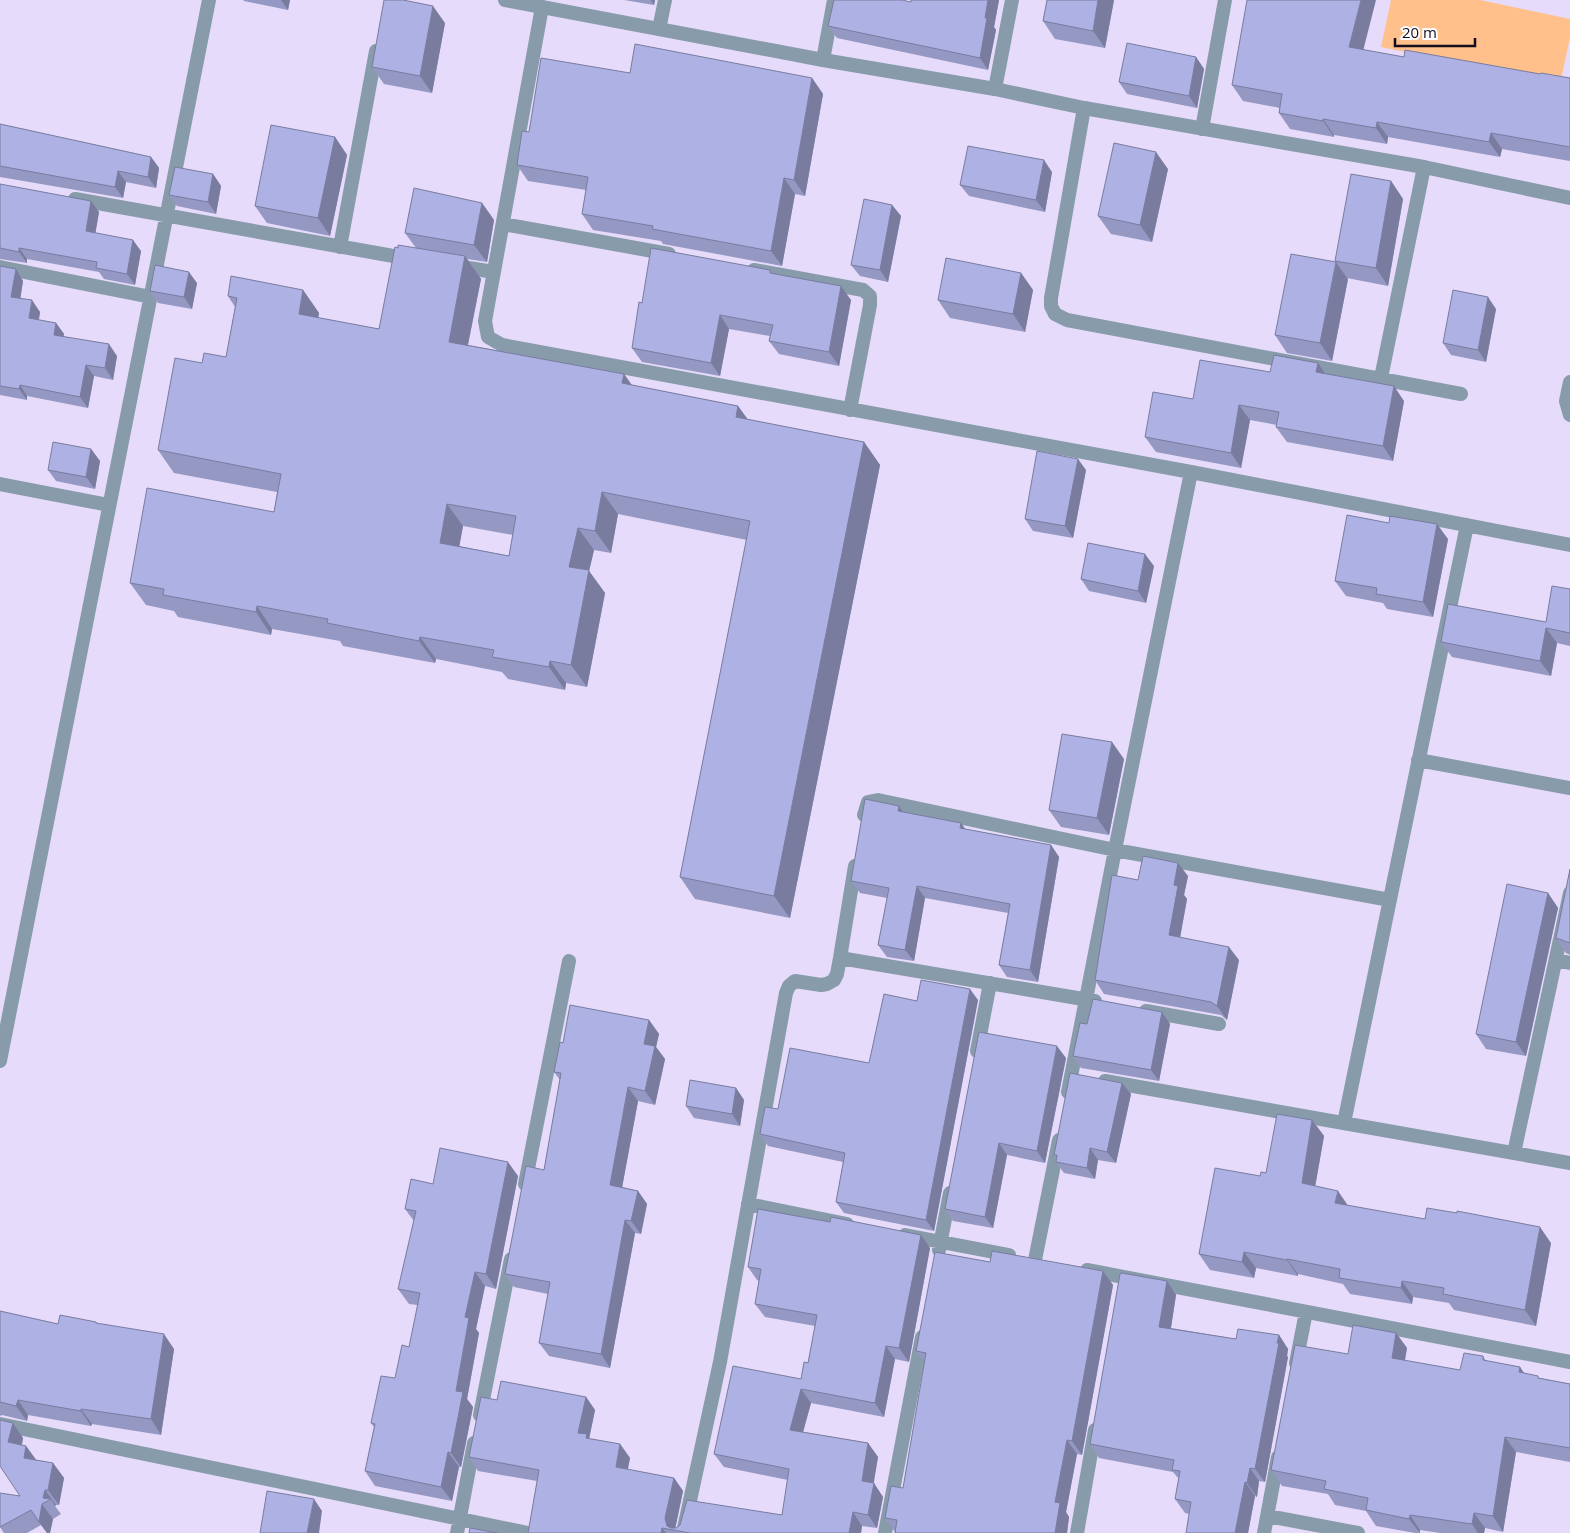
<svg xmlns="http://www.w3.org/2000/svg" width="1570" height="1533" viewBox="0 0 1570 1533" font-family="'Open Sans',sans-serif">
<rect width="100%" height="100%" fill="#e6dbfa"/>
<!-- green -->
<path fill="#ffc08b" d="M1391 0H1480L1570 19V37L1560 84 1381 47Z"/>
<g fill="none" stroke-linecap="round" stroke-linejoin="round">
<!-- minor -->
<path stroke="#889bab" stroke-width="14" d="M542 7 485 321 488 337 502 345 1191 472 1570 545
M659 29 665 0
M823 60 834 0
M995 89 1012 0
M1084 108 1051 298V306L1055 314 1067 320 1461 394
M1202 129 1225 0
M75 199 410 259
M503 224 669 254
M340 247 376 51
M456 266 494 272
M0 267 151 297
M754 270 863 290 870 296V305L850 410
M1381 378 1424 167
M1570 382 1566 401 1570 415
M0 484 109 505
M1418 760 1570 788
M864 815 868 802 878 800 1115 850 1390 900
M840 958 1095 1001
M1556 960 1570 963
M1146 1011 1219 1024
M977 1051 990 983
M0 1061 209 0
M1105 1081 1570 1163
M1068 1092 1115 850 1191 472
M1344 1123 1467 525
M1514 1153 1570 893
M525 1184 569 961
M748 1204 847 1224
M905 1235 1009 1255
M939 1250 950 1193
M1035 1260 1059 1140
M1087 1270 1570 1362
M1296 1363 1306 1312
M480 1415 511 1259
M0 1424 528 1533
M1268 1516 1358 1533
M457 1533 474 1443
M683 1533 720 1362 786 993 789 986 795 981 821 985 827 984 834 980 837 974 840 958 855 866
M885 1533 922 1337
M1077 1533 1095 1430
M1264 1533 1278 1457"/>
<!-- tertiary -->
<path stroke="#889bab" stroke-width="14" d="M505 0 823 60 995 89 1084 108 1424 167 1570 198"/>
</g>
<!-- wall -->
<path fill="#9598c3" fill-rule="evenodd" d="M243 0H290L288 10 244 1Z
M624 0H655L654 5Z
M911 0H999L994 27 996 30 988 70 837 38 828 26 911 2Z
M1047 0H1114L1105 48 1055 39 1043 21Z
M445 23 432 93 384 84 372 67Z
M1364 50 1404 57 1570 78V161L1502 149 1500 157 1388 137 1387 144 1334 135V137L1290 129 1279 113 1280 108 1243 101 1232 85Z
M1196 57 1204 69 1197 108 1127 94 1119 82Z
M630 73 812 78 823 94 805 196 795 194 782 266 663 244 661 241 593 230 582 214 586 190 528 181 517 165 529 132Z
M0 124 151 157 159 168 156 188 126 182 123 198 0 177Z
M335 137 347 155 330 236 267 223 255 206Z
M1168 169 1152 242 1111 234 1098 216Z
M1052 172 1045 212 969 196 960 185Z
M213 174 221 186 216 214 177 206 169 195Z
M1391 181 1403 199 1388 286 1347 278 1335 261Z
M0 184 99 212 95 233 141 251 135 285 104 279 99 272 27 259V263L0 259Z
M482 203 494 220 487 262 467 259 481 279 468 345 624 374 632 385 738 406 748 420 864 442 880 465 790 918 695 899 680 877 747 540 618 514 611 553 594 550 589 571 605 593 587 687 566 683 565 690 508 679 502 672 436 659 435 663 343 646 340 641 272 629 271 635 178 617 174 611 146 605 130 583 274 512 277 492 174 473 158 450 202 363 226 357 235 307 228 296 303 290 319 313 318 318 379 329 416 248 405 233ZM463 526 513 535 509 556 459 546Z
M892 205 901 216 888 282 860 276 851 265Z
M0 266 23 281 20 298 40 312 39 320 56 323 64 334 63 336 117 356 113 380 94 376 88 408 27 396V400L0 395Z
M770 270 772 273 851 300 839 366 779 354 769 341 770 336 729 329 720 376 642 362 632 348 642 303Z
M1021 273 1033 290 1025 332 950 318 938 300Z
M1348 279 1332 361 1287 353 1275 335Z
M197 283 192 309 158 303 150 291Z
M1496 309 1486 362 1451 355 1443 343Z
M1318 363 1325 374 1404 401 1393 461 1287 442 1276 427 1277 425 1250 420 1241 468 1156 452 1145 437 1270 372Z
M91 449 100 461 95 489 56 481 48 470Z
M1086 470 1073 538 1033 531 1025 519Z
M1389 523 1448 539 1433 617 1387 609 1383 603 1346 596 1335 581Z
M1154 566 1146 603 1089 591 1081 579Z
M1570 589V646L1557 643 1551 676 1452 657 1441 642 1546 622Z
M1124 759 1109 835 1061 827 1049 810Z
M903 812 965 829 1051 845 1059 857 1038 982 1007 977 999 965 1008 913 925 898 914 961 887 957 878 945 887 898 860 893 851 881Z
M1570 869V955L1566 953 1556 938Z
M1188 876 1184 895 1187 899 1180 937 1239 960 1227 1020 1221 1015 1104 994 1095 980 1138 880Z
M1548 893 1558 908 1526 1056 1486 1049 1476 1034Z
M978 1000 934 1231 844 1213 836 1202 843 1162 768 1146 760 1134 778 1109 869 1063 917 1001Z
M1162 1012 1170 1024 1159 1081 1081 1068 1073 1056 1087 1024Z
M649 1020 659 1034 656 1047 665 1059 655 1105 638 1101 622 1187 638 1191 647 1204 641 1234 635 1233 610 1368 549 1356 539 1343 548 1294 514 1287 505 1274 544 1170 560 1080 554 1072 563 1043Z
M1066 1058 1045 1163 1007 1155 993 1228 953 1221 945 1209Z
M1122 1083 1131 1094 1116 1163 1098 1160 1095 1179 1064 1173 1056 1162V1158L1054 1155Z
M736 1088 744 1100 740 1126 694 1118 686 1106Z
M1312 1120 1324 1136 1315 1186 1348 1206 1551 1243 1536 1326 1454 1310 1449 1303 1413 1297 1412 1304 1350 1294 1343 1284 1298 1274V1276L1256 1268 1254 1278 1210 1270 1199 1254 1260 1176 1266 1173Z
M518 1176 496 1289 485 1286 476 1329 479 1333 467 1399 473 1407 461 1467H459L452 1501 375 1486 365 1471 374 1427 371 1423 395 1378 409 1347 418 1305 409 1304 398 1289 414 1221 405 1209 433 1184Z
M930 1248 909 1362 895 1359 884 1417 811 1403 803 1432 868 1443 878 1457 873 1483 883 1497 877 1528 862 1526 861 1533H528L537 1481 478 1471 469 1457 497 1400 586 1397 595 1410 589 1439 620 1444 630 1458 628 1470 674 1478 683 1491 675 1528 782 1515 788 1480 724 1467 714 1454 801 1379 808 1363 815 1326 765 1317 755 1304 759 1281 757 1280 748 1267Z
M990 1262 1103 1271 1113 1285 1082 1455 1077 1454 1066 1512 1069 1517 1067 1533H895V1532L885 1518 903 1488 925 1363 916 1351Z
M1167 1281 1176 1295 1171 1328 1236 1339 1279 1335 1288 1349 1287 1356 1288 1357 1265 1482 1259 1481 1257 1497 1255 1496 1248 1533H1186L1189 1514 1185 1513 1175 1499 1179 1479 1173 1472 1099 1458 1090 1444Z
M0 1311 58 1324 96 1322 98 1324 174 1349 161 1435 92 1424 91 1426 28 1415 27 1421 2 1415 0 1416Z
M1396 1333 1407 1348 1405 1361 1460 1370 1483 1356 1486 1361 1520 1367 1524 1373 1540 1378 1570 1384V1462L1516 1452 1503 1532 1485 1528 1484 1533H1440L1420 1530V1533H1415L1376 1526 1366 1511 1335 1505 1328 1494 1282 1486 1271 1470 1348 1354Z
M13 1423 23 1438 22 1445 26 1446 36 1460 53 1463 64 1478 59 1505H56L55 1506 61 1514 53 1519 50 1533H47L41 1525 27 1533H4L0 1527 20 1496Z"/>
<!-- shaded-wall -->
<path fill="#797c9f" d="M281 0H290L288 10Z
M651 0H655L654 5Z
M988 0H999L994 27 996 30 988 70 980 58 985 18Z
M1098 0H1114L1105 48 1093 31Z
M1361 0H1376L1360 63 1349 47Z
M433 6 445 23 432 93 420 76Z
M1196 57 1204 69 1197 108 1189 96Z
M812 78 823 94 805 196 794 180Z
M1323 119 1334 135V137L1323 121Z
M1377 122 1388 137 1387 144 1376 128Z
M1491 133 1502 149 1500 157 1489 142Z
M335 137 347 155 330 236 318 218Z
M1156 152 1168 169 1152 242 1140 225Z
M151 157 159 168 156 188 148 177Z
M1044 160 1052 172 1045 212 1036 200Z
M118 171 126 182 123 198 115 187Z
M213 174 221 186 216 214 208 202Z
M784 178 795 194 782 266 771 251Z
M1391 181 1403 199 1388 286 1376 268Z
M91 201 99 212 94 242 86 231Z
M482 203 494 220 487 262 474 245Z
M892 205 901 216 888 282 880 270Z
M133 240 141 251 135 285 127 274Z
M19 248 27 259V263L19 252Z
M465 256 481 279 464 364 449 342Z
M1336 262 1348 279 1332 361 1320 343Z
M16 269 23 281 19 308 11 297Z
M189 272 197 283 192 309 184 297Z
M1021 273 1033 290 1025 332 1013 314Z
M841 286 851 300 839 366 829 352Z
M303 290 319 313 315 337 299 314Z
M1488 297 1496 309 1486 362 1478 350Z
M32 300 40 312 37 329 29 318Z
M720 315 729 329 720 376 711 363Z
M56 323 64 334 62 346 54 335Z
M109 344 117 356 113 380 105 368Z
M1318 363 1328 378 1316 372Z
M86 365 94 376 88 408 80 397Z
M624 374 639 396 622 383Z
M20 385 27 396V400L19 389Z
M1394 386 1404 401 1393 461 1383 446Z
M1239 405 1250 420 1241 468 1231 453Z
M738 406 754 428 736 417Z
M864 442 880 465 790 918 774 896Z
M91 449 100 461 95 489 86 477Z
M1078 459 1086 470 1073 538 1065 526Z
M602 492 618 514 611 553 595 531Z
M447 504 463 526 456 565 440 543Z
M1437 524 1448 539 1433 617 1423 602Z
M578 528 594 550 589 571 605 593 587 687 571 665 569 567Z
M1145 554 1154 566 1146 603 1138 591Z
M257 606 272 629 271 635 256 612Z
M1546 628 1557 643 1551 676 1540 661Z
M420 637 436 659 435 663 419 641Z
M550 661 566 683 565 690 549 667Z
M1112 742 1124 759 1109 835 1097 818Z
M899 806 907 818 898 811Z
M961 823 969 834 960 828Z
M1051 845 1059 857 1038 982 1030 970Z
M1178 863 1188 876 1184 895 1187 899 1178 949 1169 935 1174 885Z
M917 886 925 898 914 961 905 950Z
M1548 893 1558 908 1526 1056 1516 1042Z
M1229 947 1239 960 1227 1020 1217 1006Z
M970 989 978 1000 934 1231 926 1220Z
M1162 1012 1170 1024 1159 1081 1151 1070Z
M649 1020 659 1034 656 1047 665 1059 655 1105 645 1091 644 1044Z
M1057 1046 1066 1058 1045 1163 1037 1151Z
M1122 1083 1131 1094 1116 1163 1107 1152Z
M628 1087 638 1101 620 1199 610 1185Z
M736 1088 744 1100 740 1126 732 1114Z
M1312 1120 1324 1136 1313 1199 1302 1183Z
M999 1143 1007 1155 993 1228 985 1217Z
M1090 1148 1098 1160 1095 1179 1087 1168Z
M508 1162 518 1176 496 1289 486 1274Z
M638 1191 647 1204 641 1234 631 1221Z
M1338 1191 1349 1207 1335 1203Z
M625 1220 635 1233 610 1368 601 1354Z
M1540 1227 1551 1243 1536 1326 1525 1310Z
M921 1235 930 1248 909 1362 899 1348Z
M1244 1252 1256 1268 1254 1278 1242 1262Z
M1287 1259 1298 1274V1276L1287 1260Z
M1103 1271 1113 1285 1082 1455 1072 1441Z
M475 1272 485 1286 476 1329 479 1333 467 1399 473 1407 461 1467 451 1453 456 1391 465 1317Z
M1167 1281 1176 1295 1169 1340 1159 1327Z
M1402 1281 1413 1297 1412 1304 1401 1288Z
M1396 1333 1407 1348 1402 1374 1392 1358Z
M164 1334 174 1349 161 1435 151 1419Z
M1279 1335 1288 1349 1287 1356 1288 1357 1265 1482 1255 1469Z
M886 1346 895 1359 884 1417 875 1403Z
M1520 1367 1530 1382 1519 1372Z
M801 1389 811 1403 800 1443 790 1430Z
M586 1397 595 1410 589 1439 596 1448 578 1433Z
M18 1400 28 1415 27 1421 16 1406Z
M81 1409 92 1424 91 1426 81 1411Z
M13 1423 23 1438 19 1458 8 1442Z
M1505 1437 1516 1452 1503 1532 1493 1516Z
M1067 1440 1077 1454 1066 1512 1069 1517 1067 1533H1055V1502Z
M868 1443 878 1457 872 1494 874 1483 883 1497 877 1528 868 1515 862 1481Z
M620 1444 630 1458 625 1481 616 1467Z
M26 1446 37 1461 24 1458Z
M448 1452 459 1467 452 1501 441 1487Z
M53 1463 64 1478 59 1505 48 1490Z
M1250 1468 1259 1481 1257 1497 1247 1483Z
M674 1478 683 1491 675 1530 667 1526 665 1518Z
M1245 1482 1255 1496 1248 1533H1235Z
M45 1490 56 1505 55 1506 51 1499 43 1498Z
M314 1499 322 1511 319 1533H307Z
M42 1504 53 1519 50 1533H47L39 1522Z
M853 1512 862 1526 861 1533H849Z
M1474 1513 1485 1528 1484 1533H1478L1472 1524Z
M1410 1515 1420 1530V1533L1409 1519Z
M662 1528 666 1533H661Z"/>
<!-- building -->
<path fill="#adb1e3" stroke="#797c9f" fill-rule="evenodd" d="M384 0H403L433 6 420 76 372 67Z
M834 0H902L911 2V0H988L985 18H987L980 58 828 26Z
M1047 0H1098L1093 31 1043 21Z
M1247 0H1361L1349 47 1404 57 1405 50 1540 74 1541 73 1570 78V147L1491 133 1489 142 1377 122 1376 128 1323 119V121L1279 113 1282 94 1232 85Z
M1127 43 1196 57 1189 96 1119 82Z
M635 44 812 78 794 180 784 178 771 251 652 229 653 226 582 214 588 177 517 165 522 131 529 132 541 58 630 73Z
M0 124 151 157 148 177 118 171 115 187 0 166Z
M271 125 335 137 318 218 255 206Z
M1114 143 1156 152 1140 225 1098 216Z
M968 146 1044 160 1036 200 960 185Z
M175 167 213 174 208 202 169 195Z
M1351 174 1391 181 1376 268 1335 261Z
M0 184 91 201 86 231 133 240 127 274 96 268 97 262 19 248V252L0 248Z
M414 188 482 203 474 245 405 233Z
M864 199 892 205 880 270 851 265Z
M398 245 465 256 449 342 624 374 622 383 738 406 736 417 864 442 774 896 680 877 750 521 602 492 595 531 578 528 569 567 589 570 571 665 550 661 549 667 492 657 494 650 420 637 419 641 327 623 328 619 257 606 256 612 163 595 164 589 130 583 147 488 274 512 281 474 158 450 175 358 202 363 204 353 226 357 237 298 228 296 231 276 303 290 299 314 379 329 395 247 398 248ZM447 504 516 516 509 556 440 543Z
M651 248 770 270V273L841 286 829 352 769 341 773 325 720 315 711 363 632 348 639 302 642 303Z
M1291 254 1336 262 1320 343 1275 335Z
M946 258 1021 273 1013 314 938 300Z
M155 265 189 272 184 297 150 291Z
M0 266 16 269 11 297 32 300 29 318 56 323 54 335 109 344 105 368 86 365 80 397 20 385 19 389 0 386Z
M1453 290 1488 297 1478 350 1443 343Z
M1274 355 1318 363 1316 372 1394 386 1383 446 1276 427 1279 412 1239 405 1231 453 1145 437 1153 392 1193 399 1200 360 1270 372Z
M53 442 91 449 86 477 48 470Z
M1037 451 1078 459 1065 526 1025 519Z
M1347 515 1389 523 1390 516 1437 524 1423 602 1376 594 1377 588 1335 581Z
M1088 543 1145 554 1138 591 1081 579Z
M1552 586 1570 589V633L1546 628 1540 661 1441 642 1448 604 1546 622Z
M1062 734 1112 742 1097 818 1049 810Z
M865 799 899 806 898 811 961 823 960 828 1051 845 1030 970 999 965 1010 904 917 886 905 950 878 945 889 888 851 881Z
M1143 856 1178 863 1174 885 1178 886 1169 935 1229 947 1217 1006 1211 1002 1095 980 1112 875 1138 880Z
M1570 869V943L1556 938Z
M1507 884 1548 893 1516 1042 1476 1034Z
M921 980 970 989 926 1220 836 1202 845 1153 760 1134 765 1107 778 1109 790 1048 869 1063 884 994 917 1001Z
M1093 999 1162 1012 1151 1070 1073 1056 1080 1023 1087 1024Z
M570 1005 649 1020 644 1044 655 1046 645 1091 628 1087 610 1185 638 1191 631 1221 625 1220 601 1354 539 1343 550 1282 505 1274 526 1166 544 1170 561 1073 554 1072 560 1042 563 1043Z
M979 1032 1057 1046 1037 1151 999 1143 985 1217 945 1209Z
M1070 1073 1122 1083 1107 1152 1090 1148 1087 1168 1056 1162 1057 1155H1054Z
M690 1080 736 1088 732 1114 686 1106Z
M1277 1114 1312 1120 1302 1183 1338 1191 1335 1203 1425 1219 1427 1208 1457 1213V1211L1540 1227 1525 1310 1443 1294 1444 1288 1402 1281 1401 1288 1339 1278 1340 1269 1287 1259V1260L1244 1252 1242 1262 1199 1254 1215 1168 1260 1176 1261 1172 1266 1173Z
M440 1148 508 1162 486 1274 475 1272 465 1317 469 1318 456 1391 463 1392 451 1453 448 1452 441 1487 365 1471 375 1424 371 1423 381 1376 395 1378 402 1345 409 1347 420 1293 398 1289 416 1211 405 1209 411 1179 433 1184Z
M758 1209 830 1222 831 1217 921 1235 899 1348 886 1346 875 1403 801 1389 790 1430 868 1443 862 1481 874 1483 868 1515 853 1512 849 1533H690L662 1528 661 1533H528L539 1470 469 1457 481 1397 497 1400 501 1381 586 1397 578 1433 587 1434 586 1438 620 1444 616 1467 674 1478 665 1518 667 1526 671 1528H676L680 1525 687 1500 782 1515 789 1469 714 1454 733 1366 801 1379 804 1362 808 1363 817 1315 755 1304 761 1269 748 1267Z
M992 1251 1103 1271 1072 1441 1067 1440 1055 1502 1060 1503 1055 1533H895L897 1520 885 1518 891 1486 903 1488 926 1353 916 1351 935 1252 990 1262Z
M1122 1273 1167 1281 1159 1327 1236 1339 1238 1329 1279 1335 1277 1343H1279L1255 1469 1250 1468 1247 1483 1245 1482 1235 1533H1186L1191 1502 1175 1499 1180 1471 1172 1470 1174 1460 1090 1444 1120 1274Z
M0 1311 58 1324 60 1315 96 1322V1323L164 1334 151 1419 81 1409V1411L18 1400 16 1406 0 1402Z
M1353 1325 1396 1333 1392 1358 1460 1370 1464 1353 1483 1356V1360L1520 1367 1519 1372 1538 1376V1378L1570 1384V1448L1505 1437 1493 1516 1474 1513 1472 1524 1410 1515 1409 1519 1366 1510 1368 1498 1324 1489 1326 1481 1271 1470 1295 1345 1348 1354Z
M0 1420 13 1423 8 1442 26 1446 24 1458 53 1463 48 1490H45L43 1498 51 1499 42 1504 39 1522 31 1510 0 1527V1493L20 1496 0 1466Z
M267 1491 314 1499 307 1533H260Z
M470 1528 497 1533H469Z"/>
<!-- scale -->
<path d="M1395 38v8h80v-8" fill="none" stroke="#130d1e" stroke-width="2.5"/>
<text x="1402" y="38" font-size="15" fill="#130d1e" stroke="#ffffff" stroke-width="4" paint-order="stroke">20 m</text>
</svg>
